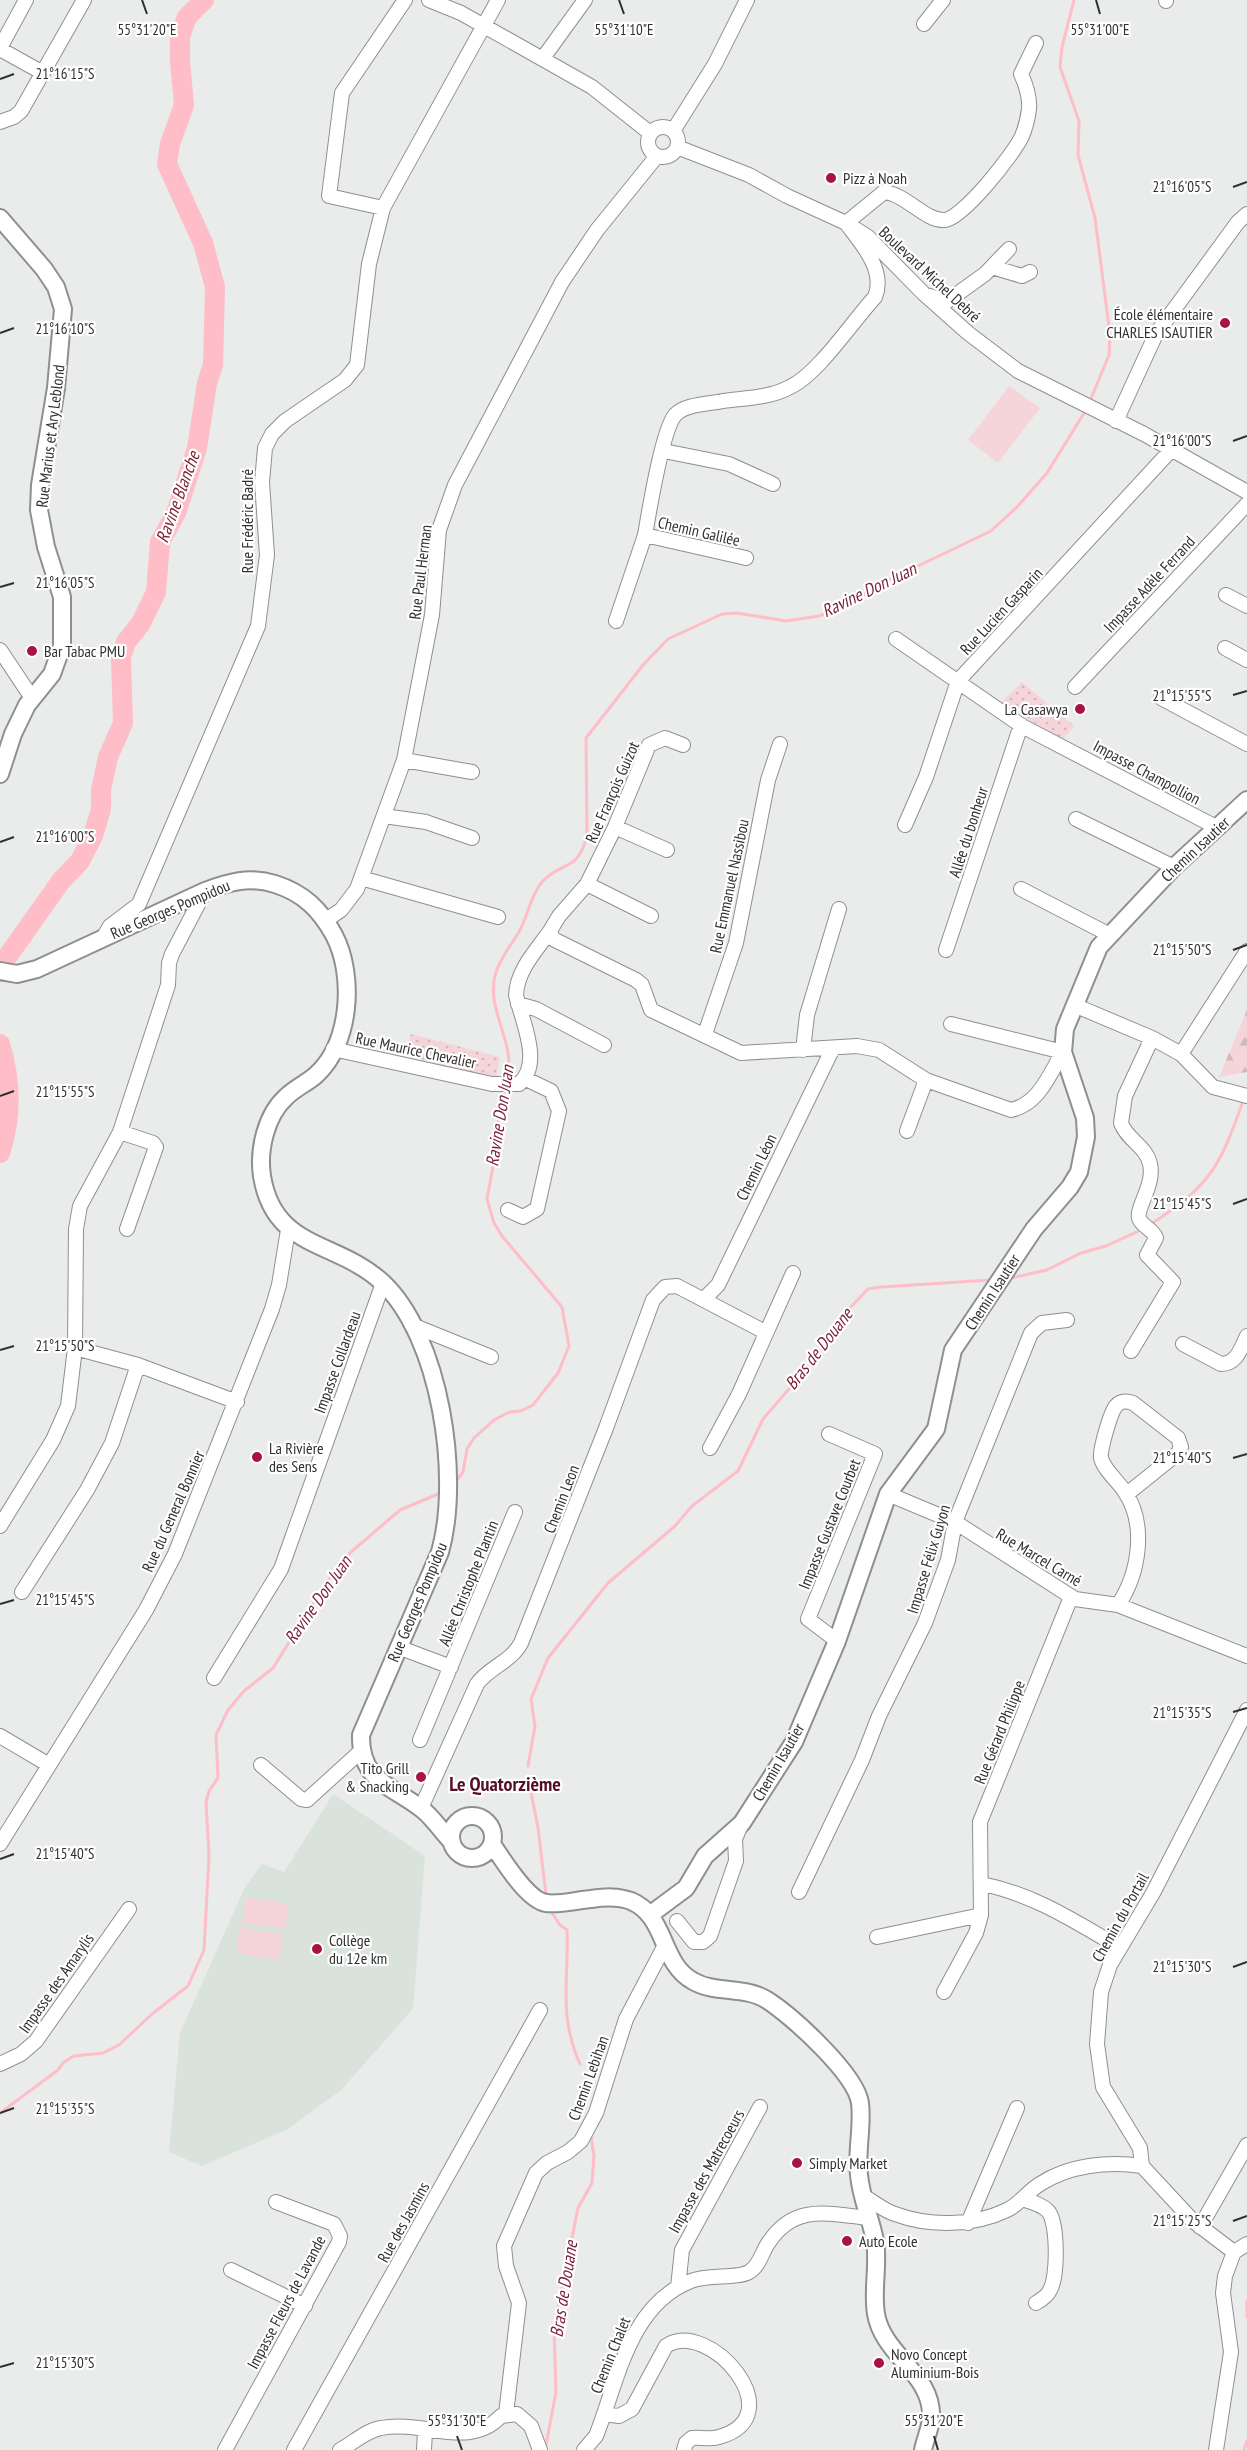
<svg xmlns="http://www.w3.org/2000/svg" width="1247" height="2450" viewBox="0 0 1247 2450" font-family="'PT Sans Narrow',sans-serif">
<defs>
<pattern id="grass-dots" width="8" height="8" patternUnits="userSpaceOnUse" patternTransform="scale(1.5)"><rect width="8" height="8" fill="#f5d5d9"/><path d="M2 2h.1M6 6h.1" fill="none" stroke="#d2b7bb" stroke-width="1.8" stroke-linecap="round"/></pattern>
<pattern id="forest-firs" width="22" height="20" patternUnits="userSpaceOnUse" patternTransform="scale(1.5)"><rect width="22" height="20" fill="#f5d5d9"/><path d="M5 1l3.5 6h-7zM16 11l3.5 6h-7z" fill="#d2b7bb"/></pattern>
</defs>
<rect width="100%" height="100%" fill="#e9ecea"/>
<!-- built -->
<path fill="#d9e3dc" d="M333 1794 425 1856 413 2009 341 2090 288 2129 202 2166 169 2152 180 2033 244 1889 262 1864 284 1872Z"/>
<!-- grass -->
<path fill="url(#grass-dots)" d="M1022 682 1074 726 1063 739 1000 704Z
M411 1034 500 1057 496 1079 405 1055Z"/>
<!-- forest -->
<path fill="url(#forest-firs)" d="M1247 1010V1072L1219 1077Z"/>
<!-- garden -->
<path fill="#f5d5d9" d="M1009 386 1040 408 998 463 968 440Z
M246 1897 289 1904 285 1929 242 1923Z
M240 1928 283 1934 279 1960 236 1953Z"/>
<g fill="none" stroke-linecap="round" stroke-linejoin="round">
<!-- stream -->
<path stroke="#febdc7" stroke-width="3" d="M1074 0 1062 47 1060 67 1079 121 1078 155 1095 218 1110 335 1109 355 1090 401
M507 1079C517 1042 484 1009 496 972 501 957 511 945 519 932 528 916 530 896 542 882 562 860 578 873 587 835L586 738 643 665 668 639 722 614 737 613 786 621 819 616 851 603 876 586 991 531 1018 506 1047 473 1086 410
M1151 1224C1209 1186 1219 1169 1242 1104
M1007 1279 1047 1270 1081 1253 1106 1246 1143 1229
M453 1485 463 1472 467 1449 474 1438 494 1420 509 1412 521 1411 533 1405 558 1373 569 1346 562 1307 502 1236 494 1223 487 1199 495 1156 494 1139 506 1089
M528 1766 535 1726 531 1699 548 1658 608 1583 675 1526 692 1506 738 1471 763 1419 814 1360 846 1312 868 1289 881 1287 991 1280
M531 1792 538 1828 546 1895
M550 1910 560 1925 567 1930C569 1979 558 2015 580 2064
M0 2113 58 2070 64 2062 74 2056 103 2053 119 2045 152 2014 188 1986 204 1950 209 1856 206 1802 209 1791 218 1778 216 1735 228 1710 244 1691 273 1668 326 1583 351 1552 400 1510 443 1492
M1247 2301V2317
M546 2445 556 2392 554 2328 578 2208 592 2183 594 2156 591 2136
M1244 2450 1247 2441"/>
<!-- river -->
<path stroke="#febdc7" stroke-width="20" d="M0 972 5 960 61 881 80 861 93 836 101 809V790L108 757 123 723 121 657 126 642 141 623 156 592 160 542 176 513 197 448 207 383 213 365 215 287 203 243 167 164 170 144 184 105 180 61V36L187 17 204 0
M0 1044C11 1080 12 1117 0 1153"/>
<!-- minor casing -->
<g stroke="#8e908f" stroke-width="16">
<path id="minor" d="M429 0 461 13 592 87 650 133
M1166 1V0
M924 24 943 0
M0 48 26 0
M0 49 43 73
M543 58 585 0
M0 122 14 117 21 111 84 0
M648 142a15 15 0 1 1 30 0a15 15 0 1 1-30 0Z
M673 131 715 64 747 0
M677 147 749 175 787 196 846 223 868 237 923 293 968 333 1018 371 1144 434 1247 492
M383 208 329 196 342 93 405 0
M992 267 1022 276 1030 272
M930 296 946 302 985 274 1009 249
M1116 421 1156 334 1238 222 1247 214
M664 451 729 464 773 484
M746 558 645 535C649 512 662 431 675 415 685 404 709 404 723 401 745 398 770 398 790 387 818 374 852 322 875 297 886 270 861 243 846 223L884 192C906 194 926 222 945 220 963 218 1014 154 1022 136 1025 129 1028 117 1029 109 1030 97 1026 85 1021 74L1036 43
M1226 595 1247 606
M616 621 645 535
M896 639 1022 726 1218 828
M1225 648 1247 660
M0 650 32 698
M1075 687 1247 504
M1161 698 1247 744
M404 760 472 772
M384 816 426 822 472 838
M1076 819 1174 867
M905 825 926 777 958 681 1172 449
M615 827 667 850
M361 878 498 917
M587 884 559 916 550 931 553 939 636 980 642 985 651 1010 741 1053 857 1046 879 1050 926 1080 1011 1110C1039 1104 1049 1075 1063 1052L951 1024
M1021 889 1108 934
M651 916 587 884 615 827 649 745 665 738 683 745
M326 920 341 910 357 889 404 760 432 615 439 530 455 485 562 282 597 230 657 156
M103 938 110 926 139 904 258 626 267 555 262 482 265 448 272 434 285 421 345 380 357 365 369 264 383 208 498 0
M946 950 1021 725
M518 1004 536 1009 604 1045
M1074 1005 1152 1038 1181 1054 1213 1087 1247 1096
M705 1034 736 943 768 780 780 744
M333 1049 492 1084H519C543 1064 522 1021 516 995 517 970 536 951 550 931
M803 1050 807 1015 839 909
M1181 1054 1247 951
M907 1131 926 1080
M120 1132 153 1143 156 1147 127 1229
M508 1210 523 1217 537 1209 559 1111 551 1091 526 1079
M705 1298 718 1285 833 1048
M412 1325 491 1357
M1183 1344 1221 1364C1237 1364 1241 1348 1247 1336
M75 1348 138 1365 237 1402
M1131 1351 1173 1282 1147 1255 1156 1238C1153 1229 1141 1226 1139 1218 1136 1208 1155 1184 1150 1164 1146 1146 1127 1140 1121 1123L1125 1096 1152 1038
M829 1434 875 1454 808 1619 837 1641
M710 1448 739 1394 793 1273
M888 1494 955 1522 1075 1599 1118 1605 1247 1656
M0 1526 53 1440 68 1406 75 1348 76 1229 80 1206 120 1132 168 985 169 963 172 954 205 891
M22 1592 87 1490 112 1443 138 1365
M1118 1605C1139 1574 1147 1525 1125 1492 1118 1481 1104 1470 1101 1458 1099 1452 1111 1411 1116 1406 1121 1400 1127 1401 1133 1403L1178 1438 1181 1447 1178 1453 1127 1494
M398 1647 451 1667
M214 1678 281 1569 383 1283
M0 1736 49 1765
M420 1740 515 1512
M261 1765 301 1799 307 1800 361 1751
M421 1808 477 1684C489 1667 511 1662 521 1643L606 1428 653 1300 665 1287 677 1286 765 1332
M0 1844 146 1610 175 1554 272 1309 279 1285 288 1230
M982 1884C1033 1894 1074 1921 1119 1947
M799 1892 862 1760 879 1716 925 1623 948 1560 955 1522 1031 1333 1042 1323 1067 1320
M677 1921 694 1942H703L710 1936 736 1861 735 1839 741 1825
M877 1937 981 1915
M944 1992 976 1933 981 1915 980 1822 1071 1597
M0 2064 21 2054 36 2041 129 1909
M863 2196C873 2201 884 2211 895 2214 930 2227 974 2226 1007 2210 1020 2204 1028 2191 1040 2184 1069 2165 1108 2161 1142 2166
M1022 2199C1031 2202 1041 2204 1048 2211 1058 2222 1058 2277 1050 2290 1048 2295 1041 2300 1036 2303
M968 2223 1017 2108
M1200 2227 1247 2145
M1234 2252 1193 2221 1142 2166 1140 2148 1103 2087 1097 2044 1101 1992 1110 1965 1153 1893 1247 1710
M231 2270 305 2306
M678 2287 682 2250 760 2107
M506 2414 519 2303 506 2266 504 2246 536 2173 547 2163 568 2152 581 2141 596 2113 626 2019 665 1945
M604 2414 619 2416 632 2409 666 2346C708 2317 795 2416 719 2437 709 2440 701 2437 692 2438L686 2443 684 2450
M225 2450 339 2242 340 2236 334 2224 276 2202
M294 2450 540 2010
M340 2450C353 2443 367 2430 381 2428 425 2420 469 2450 501 2416L517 2414 531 2426 540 2450
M424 2450 425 2431
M584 2450 596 2436C618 2381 629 2305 691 2281 708 2274 737 2279 749 2272 760 2266 762 2251 769 2242 795 2203 829 2214 868 2218
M1216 2450 1231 2352 1223 2293 1225 2276 1234 2252 1247 2244"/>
</g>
<!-- major casing -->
<g stroke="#8e908f" stroke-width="20">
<path id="major" d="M0 218 44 269 56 287 63 309 56 388 40 485 39 510 46 547 62 597V646L52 674 27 705 13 734 0 774
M0 971 17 974 37 969 205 891C229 882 249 876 275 884 303 893 320 909 334 935 355 975 351 1043 316 1075 307 1083 295 1088 286 1097 266 1115 258 1150 262 1176 274 1250 336 1240 382 1282 441 1337 461 1478 440 1552L361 1735C360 1782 393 1786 423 1810 434 1819 442 1832 452 1842
M451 1837a21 21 0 1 1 42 0a21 21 0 1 1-42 0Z
M492 1844C503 1860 527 1900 546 1903 560 1905 577 1900 591 1899 605 1897 618 1896 631 1901 667 1916 660 1963 693 1981 715 1994 745 1986 767 2000 792 2016 856 2074 860 2103 863 2126 856 2152 859 2175 861 2198 871 2219 875 2241 879 2265 872 2289 876 2314 883 2356 934 2374 931 2419 930 2429 925 2440 923 2450
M651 1914 686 1888 705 1856 742 1823 794 1742 837 1641 888 1494 936 1429 953 1350 1034 1229 1070 1187 1079 1172 1086 1137 1085 1118 1063 1052 1065 1029 1099 947 1174 867 1247 800"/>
</g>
<!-- minor -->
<use href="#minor" stroke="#fff" stroke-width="14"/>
<!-- major -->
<use href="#major" stroke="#fff" stroke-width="16"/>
</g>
<!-- ticks -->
<path fill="none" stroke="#2f302f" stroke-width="2" d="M142 0 147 14M619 0 624 14M1096 0 1100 14M0 79 14 74M1233 187 1247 182M0 333 14 328M1233 441 1247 436M0 587 14 583M1233 695 1247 691M0 842 14 837M1233 950 1247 945M0 1096 14 1091M1233 1204 1247 1199M0 1350 14 1346M1233 1458 1247 1454M0 1604 14 1600M1233 1712 1247 1708M0 1859 14 1854M1233 1967 1247 1962M0 2113 14 2108M1233 2221 1247 2216M0 2367 14 2363M457 2436 462 2450M934 2436 938 2450"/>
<!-- markers -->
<g fill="#a81347" stroke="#fff" stroke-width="2">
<circle cx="831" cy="178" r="6"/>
<circle cx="1225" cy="323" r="6"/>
<circle cx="32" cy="651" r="6"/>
<circle cx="1080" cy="709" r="6"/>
<circle cx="257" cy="1457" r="6"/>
<circle cx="421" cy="1777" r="6"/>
<circle cx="317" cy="1949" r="6"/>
<circle cx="797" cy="2163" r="6"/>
<circle cx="847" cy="2241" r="6"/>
<circle cx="879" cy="2363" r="6"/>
</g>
<g text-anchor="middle" stroke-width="4.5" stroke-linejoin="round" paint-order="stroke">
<!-- poi labels -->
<g font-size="16" fill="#2f302f" stroke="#fff" text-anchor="start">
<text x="843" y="184">Pizz à Noah</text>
<text x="1213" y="320" text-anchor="end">École élémentaire<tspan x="1213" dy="18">CHARLES ISAUTIER</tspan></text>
<text x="44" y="657">Bar Tabac PMU</text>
<text x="1068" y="715" text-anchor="end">La Casawya</text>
<text x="269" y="1454">La Rivière<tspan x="269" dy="18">des Sens</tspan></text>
<text x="409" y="1774" text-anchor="end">Tito Grill<tspan x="409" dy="18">&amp; Snacking</tspan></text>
<text x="329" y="1946">Collège<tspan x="329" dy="18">du 12e km</tspan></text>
<text x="809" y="2169">Simply Market</text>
<text x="859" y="2247">Auto Ecole</text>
<text x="891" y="2360">Novo Concept<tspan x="891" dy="18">Aluminium-Bois</tspan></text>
</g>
<!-- street labels -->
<g font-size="16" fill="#2f302f" stroke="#fff">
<text transform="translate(930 274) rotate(43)" y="6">Boulevard Michel Debré</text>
<text transform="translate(50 436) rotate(-83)" y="6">Rue Marius et Ary Leblond</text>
<text transform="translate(247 521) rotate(-90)" y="6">Rue Frédéric Badré</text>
<text transform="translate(699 531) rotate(13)" y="6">Chemin Galilée</text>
<text transform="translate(420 572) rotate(-83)" y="6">Rue Paul Herman</text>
<text transform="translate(1149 584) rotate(-47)" y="6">Impasse Adèle Ferrand</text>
<text transform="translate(1001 611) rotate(-47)" y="6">Rue Lucien Gasparin</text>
<text transform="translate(1147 772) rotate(28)" y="6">Impasse Champollion</text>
<text transform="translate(612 792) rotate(-66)" y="6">Rue François Guizot</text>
<text transform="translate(968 832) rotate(-72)" y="6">Allée du bonheur</text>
<text transform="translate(1195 849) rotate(-43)" y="6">Chemin Isautier</text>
<text transform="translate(729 886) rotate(-78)" y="6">Rue Emmanuel Nassibou</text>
<text transform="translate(170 909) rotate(-23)" y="6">Rue Georges Pompidou</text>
<text transform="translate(416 1050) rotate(12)" y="6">Rue Maurice Chevalier</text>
<text transform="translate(756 1167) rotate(-64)" y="6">Chemin Léon</text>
<text transform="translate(992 1292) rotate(-57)" y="6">Chemin Isautier</text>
<text transform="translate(337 1362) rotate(-70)" y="6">Impasse Collardeau</text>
<text transform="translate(561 1499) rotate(-69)" y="6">Chemin Leon</text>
<text transform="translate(173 1511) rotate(-66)" y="6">Rue du General Bonnier</text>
<text transform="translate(829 1524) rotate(-68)" y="6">Impasse Gustave Courbet</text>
<text transform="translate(1039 1557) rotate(31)" y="6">Rue Marcel Carné</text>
<text transform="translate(928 1559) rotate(-73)" y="6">Impasse Félix Guyon</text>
<text transform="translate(468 1583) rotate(-68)" y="6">Allée Christophe Plantin</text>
<text transform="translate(417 1602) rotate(-67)" y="6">Rue Georges Pompidou</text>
<text transform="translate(999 1732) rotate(-68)" y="6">Rue Gérard Philippe</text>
<text transform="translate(778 1762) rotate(-60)" y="6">Chemin Isautier</text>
<text transform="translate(1120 1917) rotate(-61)" y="6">Chemin du Portail</text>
<text transform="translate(56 1983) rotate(-55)" y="6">Impasse des Amarylis</text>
<text transform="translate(588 2078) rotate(-70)" y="6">Chemin Lebihan</text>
<text transform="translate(706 2171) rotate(-61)" y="6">Impasse des Matrecoeurs</text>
<text transform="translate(403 2222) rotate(-61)" y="6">Rue des Jasmins</text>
<text transform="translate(286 2302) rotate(-62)" y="6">Impasse Fleurs de Lavande</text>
<text transform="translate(610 2355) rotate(-68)" y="6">Chemin Chalet</text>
</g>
<!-- water labels -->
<g font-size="18" font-style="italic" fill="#7a1f38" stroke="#fff">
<text transform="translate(178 497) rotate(-70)" y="6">Ravine Blanche</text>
<text transform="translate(869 590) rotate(-26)" y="6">Ravine Don Juan</text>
<text transform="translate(500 1116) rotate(-81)" y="6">Ravine Don Juan</text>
<text transform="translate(819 1349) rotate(-52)" y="6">Bras de Douane</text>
<text transform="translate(318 1600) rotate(-55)" y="6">Ravine Don Juan</text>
<text transform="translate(564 2289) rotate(-81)" y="6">Bras de Douane</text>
</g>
<!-- quarter labels -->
<g font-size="20" font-weight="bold" fill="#540f23" stroke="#fff">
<text x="505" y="1791">Le Quatorzième</text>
</g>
</g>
<g font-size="15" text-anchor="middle" fill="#2f302f" stroke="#fff" stroke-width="4.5" stroke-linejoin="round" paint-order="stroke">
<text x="147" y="35">55°31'20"E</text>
<text x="624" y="35">55°31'10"E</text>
<text x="1100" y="35">55°31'00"E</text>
<text x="65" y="79">21°16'15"S</text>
<text x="1182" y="192">21°16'05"S</text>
<text x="65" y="334">21°16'10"S</text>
<text x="1182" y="446">21°16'00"S</text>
<text x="65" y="588">21°16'05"S</text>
<text x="1182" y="701">21°15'55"S</text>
<text x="65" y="842">21°16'00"S</text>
<text x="1182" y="955">21°15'50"S</text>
<text x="65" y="1097">21°15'55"S</text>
<text x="1182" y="1209">21°15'45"S</text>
<text x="65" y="1351">21°15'50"S</text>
<text x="1182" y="1463">21°15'40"S</text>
<text x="65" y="1605">21°15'45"S</text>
<text x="1182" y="1718">21°15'35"S</text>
<text x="65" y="1859">21°15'40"S</text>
<text x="1182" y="1972">21°15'30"S</text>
<text x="65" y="2114">21°15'35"S</text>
<text x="1182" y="2226">21°15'25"S</text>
<text x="65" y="2368">21°15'30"S</text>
<text x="457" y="2426">55°31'30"E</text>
<text x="934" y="2426">55°31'20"E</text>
</g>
</svg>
